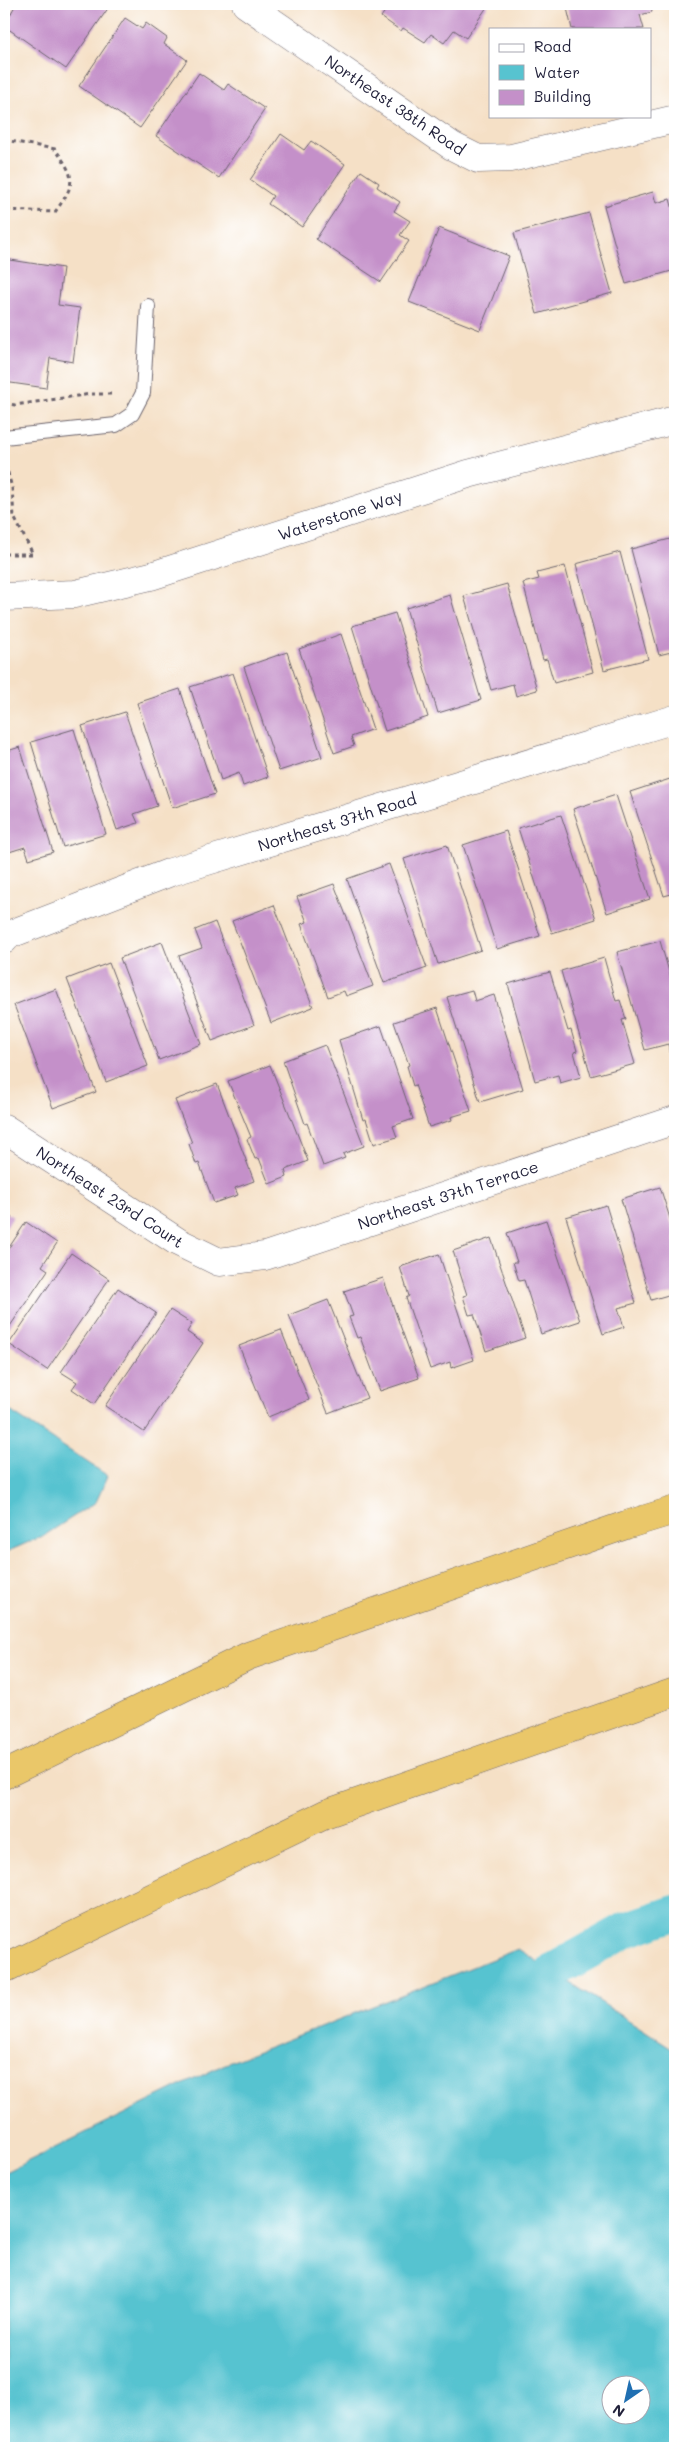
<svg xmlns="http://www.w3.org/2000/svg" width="679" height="2452" viewBox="0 0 679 2452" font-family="Mali,sans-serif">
<rect width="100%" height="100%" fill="#fff"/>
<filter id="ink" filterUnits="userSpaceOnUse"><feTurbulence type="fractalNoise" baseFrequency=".02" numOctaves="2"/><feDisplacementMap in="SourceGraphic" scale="10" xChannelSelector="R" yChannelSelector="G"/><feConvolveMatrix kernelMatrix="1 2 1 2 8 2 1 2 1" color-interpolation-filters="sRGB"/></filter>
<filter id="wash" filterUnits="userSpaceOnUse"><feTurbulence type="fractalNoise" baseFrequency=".0096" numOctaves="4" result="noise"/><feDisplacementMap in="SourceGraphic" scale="20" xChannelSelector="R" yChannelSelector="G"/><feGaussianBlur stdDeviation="1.12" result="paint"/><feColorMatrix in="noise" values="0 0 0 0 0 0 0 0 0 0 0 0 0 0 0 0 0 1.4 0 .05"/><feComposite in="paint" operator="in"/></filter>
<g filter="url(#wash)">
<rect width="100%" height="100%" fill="#f5e0c6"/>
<!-- water -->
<path fill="#57c3d0" stroke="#3c7286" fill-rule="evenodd" d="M4 1407 108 1476 96 1502 45 1535 4 1553Z
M518 1949 675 2050V2448H4V2173L223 2065ZM612 2384H642V2414H612Z"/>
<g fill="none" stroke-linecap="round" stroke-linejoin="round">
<!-- canal -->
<path stroke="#57c3d0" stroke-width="36" d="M553 1971 628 1929 675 1913"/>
</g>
<g id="blocks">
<!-- building -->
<path fill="#c490c9" d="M16 4H111L66 69 4 26Z
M390 4H489L466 38 454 30 444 43 431 34 425 42 403 28 401 31 381 17Z
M566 4H650L652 12 640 15 644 29H572Z
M125 18 142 29 146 23 167 38 164 44 187 60 140 128 79 86Z
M199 73 224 90 228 84 265 109 219 178 156 136Z
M281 134 304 150 311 141 345 164 302 227 268 204 273 196 250 180Z
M361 171 379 183 377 187 400 202 394 211 410 221 400 235 409 241 381 282 316 239Z
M653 192 656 203 670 199 675 217V270L626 284 604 206Z
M589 213 612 293 537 314 514 233Z
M439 228 509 256 480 330 409 302Z
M4 259 63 268 58 305 80 308 73 362 50 358 46 388 4 382Z
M674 538 675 651 659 655 631 549Z
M620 552 648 659 604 670 576 564Z
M565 566 593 672 554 683 547 659 543 660 523 583 539 579 537 573Z
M507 584 537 690 516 696 513 684 491 690 464 596Z
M450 595 481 700 438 713 406 608Z
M395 613 428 717 385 731 352 626Z
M341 634 373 729 351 737 354 746 334 753 299 649Z
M287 652 322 757 279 771 244 667Z
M233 673 268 777 243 786 239 773 221 780 190 687Z
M180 689 215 794 172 808 137 703Z
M125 712 157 806 134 814 138 823 117 830 82 726Z
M74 729 106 834 63 847 31 742Z
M20 747 53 852 29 859 25 847 6 853 4 846V752Z
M673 778 675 786V893L664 896 630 792Z
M616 795 650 899 607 913 573 809Z
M561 815 596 919 552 933 518 828Z
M506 831 540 936 497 949 463 845Z
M447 845 481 950 438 964 404 859Z
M389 864 427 968 384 983 347 879Z
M334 884 373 986 346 996 344 991 328 997 301 924 307 922 297 897Z
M274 905 313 1007 271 1023 232 921Z
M215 922 254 1025 212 1041 179 956 202 948 195 930Z
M660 941 675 992V1050L670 1052 668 1044 645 1050 617 952Z
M162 942 201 1044 159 1060 120 958Z
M604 958 616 1001 620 1000 626 1019 622 1020 635 1064 591 1076 561 971Z
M109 963 148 1066 106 1082 67 979Z
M550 972 568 1031 571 1030 577 1051 574 1052 581 1077 560 1083 558 1075 535 1081 508 984Z
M56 989 96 1092 53 1108 14 1005Z
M472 990 475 1001 494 995 523 1089 480 1102 447 997Z
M437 1008 471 1111 451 1117 452 1120 429 1127 415 1085 413 1086 407 1066 409 1065 394 1022Z
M381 1026 413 1119 393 1126 397 1137 374 1144 366 1119 363 1120 339 1040Z
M325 1045 364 1146 343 1154 345 1158 323 1166 307 1123 305 1124 283 1061Z
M270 1065 308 1161 285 1170 287 1177 269 1184 259 1158 255 1159 247 1139 251 1137 228 1081Z
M217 1084 254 1181 235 1188 238 1195 214 1203 199 1163 196 1164 189 1144 192 1143 175 1100Z
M660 1187 674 1231 675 1230V1293L651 1300 621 1199Z
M606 1205 636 1303 618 1308 624 1327 603 1334 566 1217Z
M4 1211 13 1217 4 1231Z
M546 1220 580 1321 541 1334 524 1280 519 1281 513 1262H517L507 1233Z
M26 1222 57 1243 42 1266 48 1270 4 1335V1255Z
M491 1238 525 1338 486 1351 474 1314 469 1315 463 1296 467 1295 453 1251Z
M71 1253 109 1279 47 1370 9 1344Z
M439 1254 474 1360 451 1368 450 1362 430 1369 406 1298 409 1296 400 1267Z
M383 1278 419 1378 380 1391 360 1337 357 1338 349 1317 353 1316 344 1291Z
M118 1288 156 1313 94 1404 72 1389 77 1382 61 1372Z
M328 1300 367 1398 328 1413 289 1315Z
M170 1310 192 1324 187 1332 203 1343 144 1432 105 1406Z
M281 1330 309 1400 268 1417 239 1346Z"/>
</g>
</g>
<g filter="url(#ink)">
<use href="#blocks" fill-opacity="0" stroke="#6c646c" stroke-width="1"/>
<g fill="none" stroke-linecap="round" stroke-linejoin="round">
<!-- lane casing -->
<g stroke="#6c646c" stroke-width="16">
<path id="lane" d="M4 437 116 425 132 414 143 393 148 306"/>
</g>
<!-- street casing -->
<g stroke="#6c646c" stroke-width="29">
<path id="street" d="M246 4 452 146 478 159 511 158 675 119
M4 597 75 594 151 576 468 474 675 420
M4 940 8 935 171 872 675 719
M4 1128 178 1242 219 1262 265 1256 675 1120"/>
</g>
<!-- highway casing -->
<g stroke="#6c646c" stroke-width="29">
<path id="highway" d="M4 1775 248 1656 626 1525 675 1510
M4 1969 325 1814 675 1692"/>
</g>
<!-- path -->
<path stroke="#6c646c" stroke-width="3" stroke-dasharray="4 4" stroke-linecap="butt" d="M4 140 55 149C76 178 76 183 55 212L4 210
M4 403 15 405 91 394H115
M4 554H33L14 517 12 488 5 462"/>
<!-- lane -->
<use href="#lane" stroke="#fff" stroke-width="14"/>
<!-- street -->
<use href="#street" stroke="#fff" stroke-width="28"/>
<!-- highway -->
<use href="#highway" stroke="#eac769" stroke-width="28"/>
</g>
</g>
<g text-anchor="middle" stroke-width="4" stroke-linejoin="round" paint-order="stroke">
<!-- street labels -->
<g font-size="16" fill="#22223b" stroke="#fff">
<text transform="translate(395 105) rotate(34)" y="6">Northeast 38th Road</text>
<text transform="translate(340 515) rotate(-18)" y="6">Waterstone Way</text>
<text transform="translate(337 822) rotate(-17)" y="6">Northeast 37th Road</text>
<text transform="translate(448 1195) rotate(-18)" y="6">Northeast 37th Terrace</text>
<text transform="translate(110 1197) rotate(33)" y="6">Northeast 23rd Court</text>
</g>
</g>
<!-- margin -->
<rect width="679" height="2452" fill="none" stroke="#fff" stroke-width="20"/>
<!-- legend -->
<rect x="489" y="28" width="162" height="90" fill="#ffffff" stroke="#a7a7b1"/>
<rect x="499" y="44" width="25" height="8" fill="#ffffff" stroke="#a7a7b1"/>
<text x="534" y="52" font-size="15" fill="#22223b">Road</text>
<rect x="499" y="65" width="25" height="15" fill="#57c3d0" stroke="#a7a7b1"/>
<text x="534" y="78" font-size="15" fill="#22223b">Water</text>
<rect x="499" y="90" width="25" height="15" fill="#c490c9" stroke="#a7a7b1"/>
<text x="534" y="102" font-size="15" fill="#22223b">Building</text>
<!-- north arrow -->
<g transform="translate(626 2400) rotate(214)"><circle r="24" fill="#ffffff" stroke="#a7a7b1"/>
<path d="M0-4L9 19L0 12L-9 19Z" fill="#1f6fb2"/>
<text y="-8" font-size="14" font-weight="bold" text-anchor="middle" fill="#22223b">N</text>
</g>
</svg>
